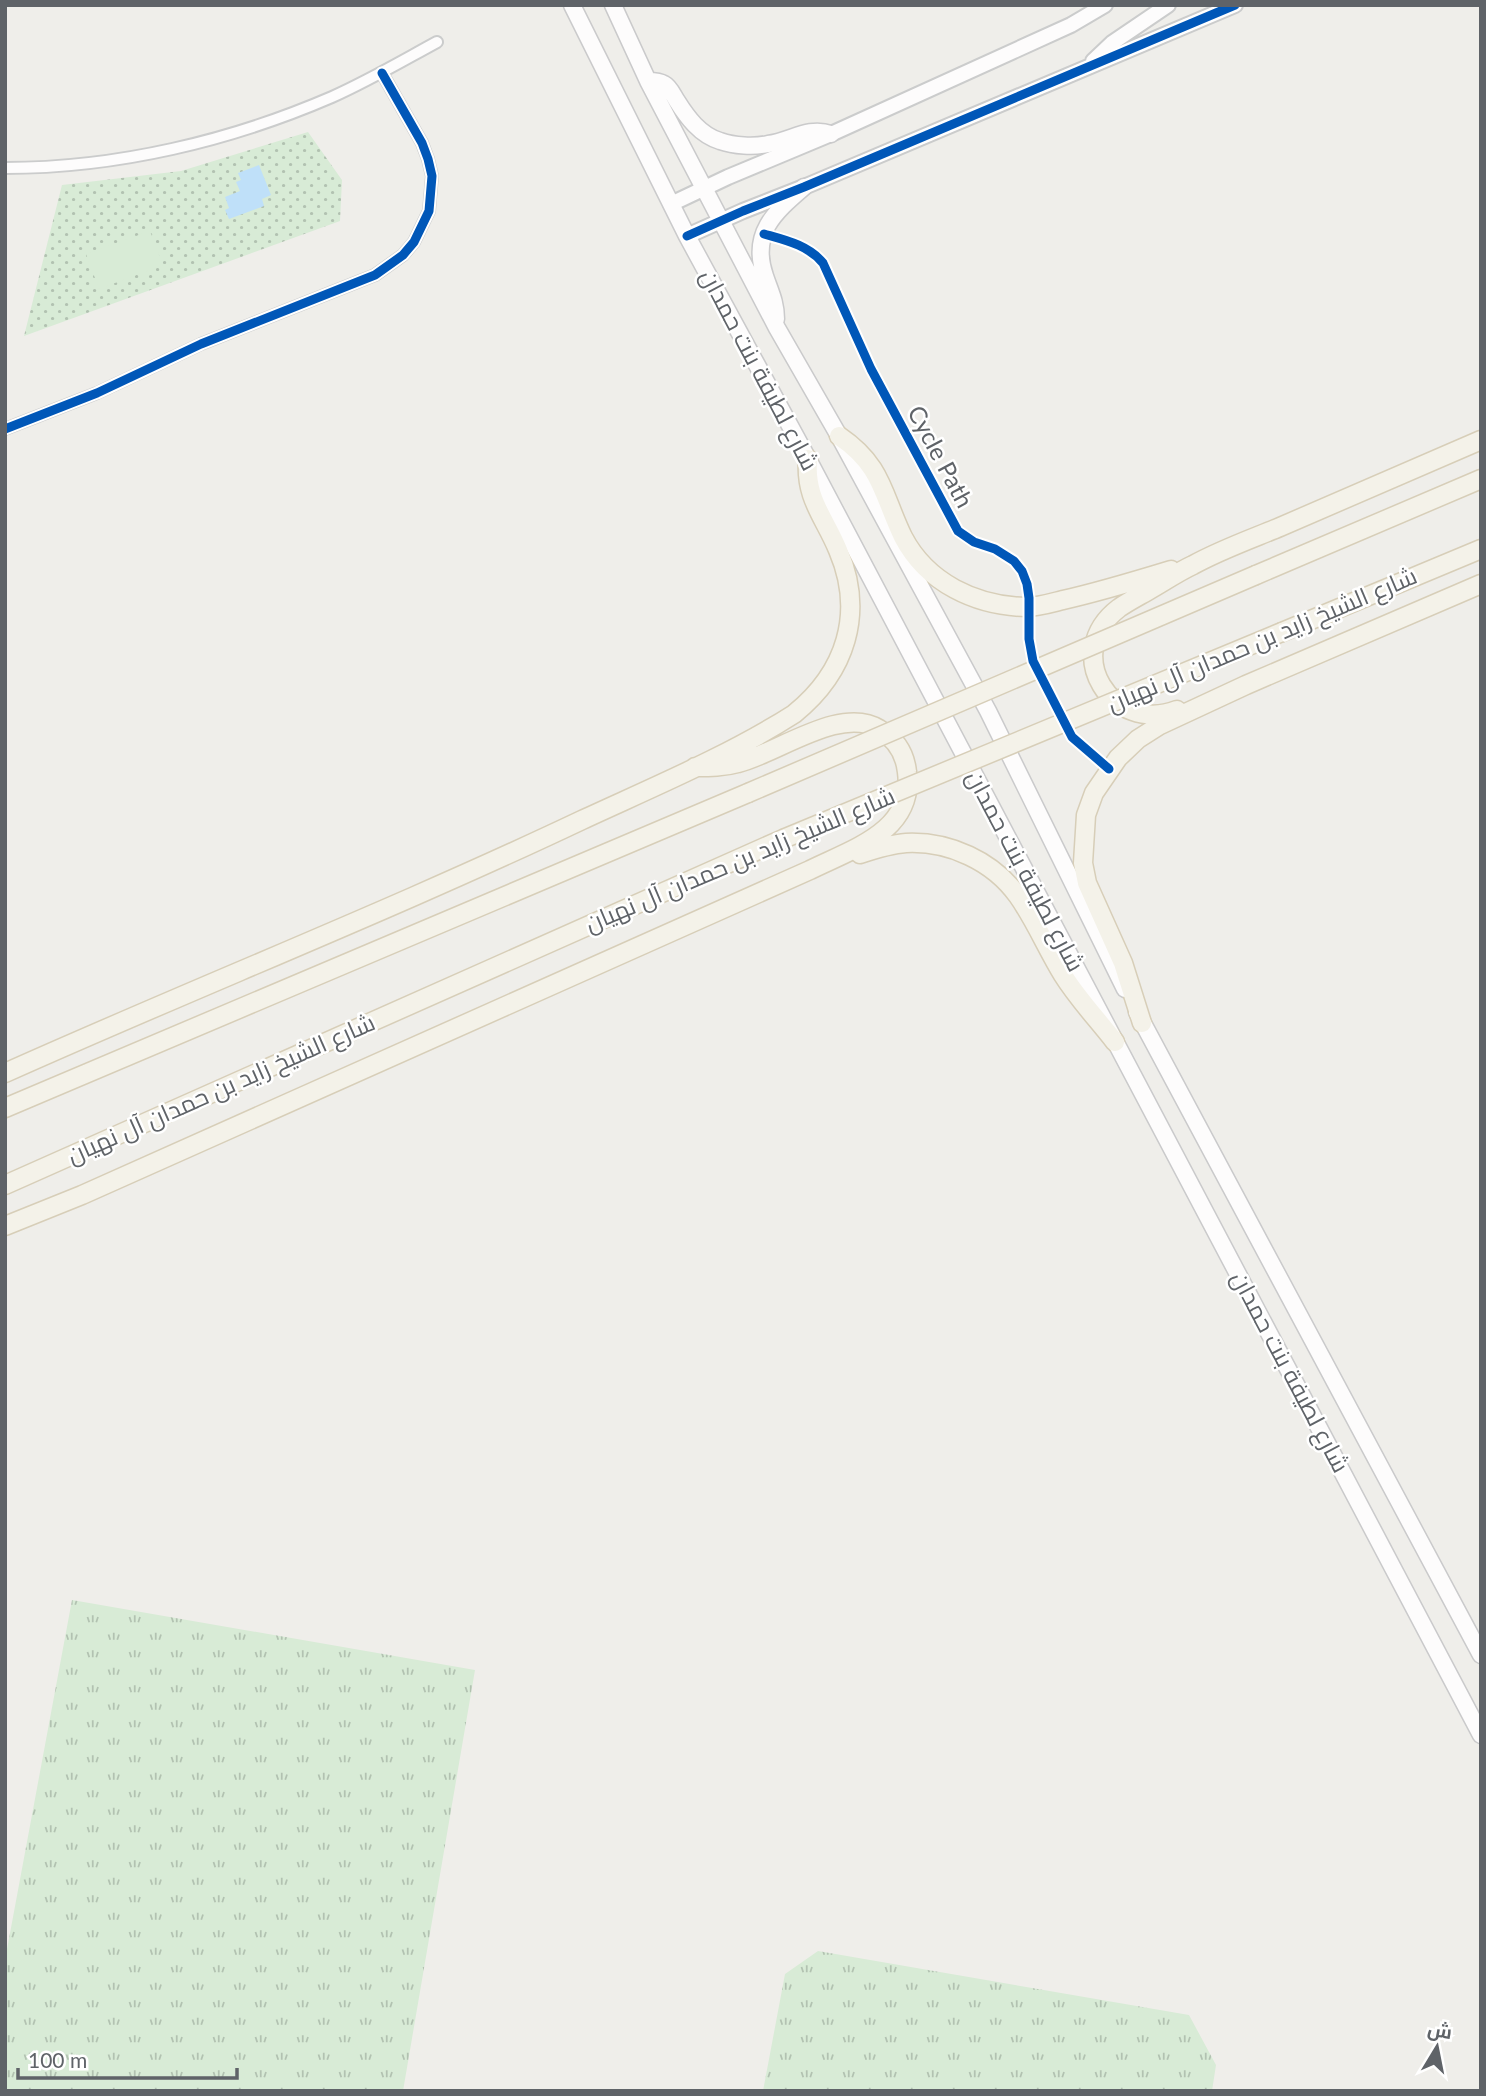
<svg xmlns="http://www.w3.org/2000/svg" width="1486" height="2096" viewBox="0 0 1486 2096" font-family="Lato,Cairo,sans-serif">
<defs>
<pattern id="grass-tufts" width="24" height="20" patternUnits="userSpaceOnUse" patternTransform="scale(1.75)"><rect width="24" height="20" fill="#d8ebd6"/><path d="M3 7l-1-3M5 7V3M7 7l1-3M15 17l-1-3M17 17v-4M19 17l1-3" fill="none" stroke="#b2c2b1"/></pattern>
<pattern id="park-dots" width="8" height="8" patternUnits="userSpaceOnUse" patternTransform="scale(1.75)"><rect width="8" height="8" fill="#d8ebd6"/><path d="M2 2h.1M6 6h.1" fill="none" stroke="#b2c2b1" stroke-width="1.8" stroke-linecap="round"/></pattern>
</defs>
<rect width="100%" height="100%" fill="#efeeea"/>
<!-- grass -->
<path fill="url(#grass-tufts)" d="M72 1600 475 1670 403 2091H5V1960Z
M818 1951 1189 2015 1216 2065 1212 2091H763L785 1974Z"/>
<!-- park -->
<path fill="url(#park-dots)" d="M308 132 342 180 340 221 24 336 62 185 181 171Z"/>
<!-- pitch -->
<path fill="#d8ebd6" d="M150 231 163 265 99 289 86 254Z"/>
<!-- water -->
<path fill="#bfe0f9" d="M259 165 271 195 262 199 264 206 229 219 225 210 229 208 225 197 240 191 236 182 241 180 238 173Z"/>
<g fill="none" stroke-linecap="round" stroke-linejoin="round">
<!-- minor casing -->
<g stroke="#cbcccc" stroke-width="14">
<path id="minor" d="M5 168C117 168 230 141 332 97 368 81 402 61 437 42
M5 429 97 393 201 344 375 275 403 255 414 242 429 211 432 176 428 159 422 143 382 73"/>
</g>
<!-- tertiary casing -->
<g stroke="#cbcccc" stroke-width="18">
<path id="tertiary" d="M1093 61 1112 43 1168 5
M671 204 728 177 831 134 1071 25 1105 5
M687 236 743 211 804 187 1235 5"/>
</g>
<!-- secondary casing -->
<g stroke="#cacacb" stroke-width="19">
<path id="secondary" d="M572 5 687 236 808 459 1481 1735
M613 5 648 81 777 328 839 436 988 711 1125 989
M648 81C653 81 659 81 664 84 670 87 673 95 677 101 687 117 700 135 720 141 734 146 754 147 768 144 791 141 808 126 831 134
M776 319C776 302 770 291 765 276 750 233 775 212 804 187
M1137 1012 1481 1655"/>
</g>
<!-- primary casing -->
<g stroke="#d7ceb8" stroke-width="21">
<path id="primary" d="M839 436C883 466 882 494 903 537 927 583 976 606 1026 607 1038 607 1051 603 1063 600 1099 592 1135 581 1171 570
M1256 575 1481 479
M1282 632 1481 549
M1177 710C1112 735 1060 653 1119 608 1129 601 1141 595 1151 589 1165 581 1178 572 1193 565 1220 550 1251 539 1280 527 1347 498 1414 469 1481 440
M860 854C875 849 891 844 906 843 949 841 993 861 1018 896 1035 920 1047 949 1063 975 1078 999 1098 1020 1115 1042
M1142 1023 1123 963 1087 883 1083 863 1086 815 1094 793 1118 758 1138 739 1160 725 1246 685 1481 584
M5 1073C197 987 392 910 582 820 651 788 730 755 794 714 846 672 865 613 838 550 824 516 805 499 808 459
M5 1108 748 793
M5 1185 783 839
M5 1226 82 1195 810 870C852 849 915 831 907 772 905 753 896 739 879 729 841 705 778 753 738 763 724 767 710 767 695 767"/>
</g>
<!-- minor -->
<use href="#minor" stroke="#fdfcfc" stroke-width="10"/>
<!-- tertiary -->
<use href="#tertiary" stroke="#fdfcfc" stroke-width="14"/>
<!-- secondary -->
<use href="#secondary" stroke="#fdfcfc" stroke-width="16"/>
<!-- primary -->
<use href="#primary" stroke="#f4f2e9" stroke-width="18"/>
<!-- primary-bridge casing -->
<g stroke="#d7ceb8" stroke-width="21" stroke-linecap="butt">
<path id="primary-bridge" d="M748 793 1256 575
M783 839 1282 632"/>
</g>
<!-- primary-bridge -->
<use href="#primary-bridge" stroke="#f4f2e9" stroke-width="18"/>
<!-- cycleway casing -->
<g stroke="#fff" stroke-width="13">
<path id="cycleway" d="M764 234C785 240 808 245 823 263L871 369 958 531 974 542 995 549 1014 561 1022 571 1027 584 1029 598V639L1033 661 1072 737 1109 769
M687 236 743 211 804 187 1235 5
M5 429 97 393 201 344 375 275 403 255 414 242 429 211 432 176 428 159 422 143 382 73"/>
</g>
<!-- cycleway -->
<use href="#cycleway" stroke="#0057b8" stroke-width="9"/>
</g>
<g text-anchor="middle" stroke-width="5" stroke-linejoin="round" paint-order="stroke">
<!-- street labels -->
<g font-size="24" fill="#5f6368" stroke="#fff">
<text transform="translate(759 370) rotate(62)" y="8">شارع لطيفة بنت حمدان</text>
<text transform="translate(940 457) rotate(62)" y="8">Cycle Path</text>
<text transform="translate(1262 640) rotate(-23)" y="8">شارع الشيخ زايد بن حمدان آل نهيان</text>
<text transform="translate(740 860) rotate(-23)" y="8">شارع الشيخ زايد بن حمدان آل نهيان</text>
<text transform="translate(1025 871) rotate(62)" y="8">شارع لطيفة بنت حمدان</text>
<text transform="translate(221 1089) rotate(-24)" y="8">شارع الشيخ زايد بن حمدان آل نهيان</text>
<text transform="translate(1290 1372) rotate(62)" y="8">شارع لطيفة بنت حمدان</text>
</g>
</g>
<!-- border -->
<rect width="1486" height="2096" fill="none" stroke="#5f6368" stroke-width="14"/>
<!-- north arrow -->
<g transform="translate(1437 2047) rotate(10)" stroke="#ffffff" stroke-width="5" paint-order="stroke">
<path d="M0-5L12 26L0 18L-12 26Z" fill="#5f6368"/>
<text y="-10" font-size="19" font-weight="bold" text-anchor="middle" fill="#5f6368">ش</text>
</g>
<!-- scale -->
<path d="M18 2068v10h219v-10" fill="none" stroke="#5f6368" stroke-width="3.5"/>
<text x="28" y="2068" font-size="21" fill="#5f6368" stroke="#ffffff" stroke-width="5" paint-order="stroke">100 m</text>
</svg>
